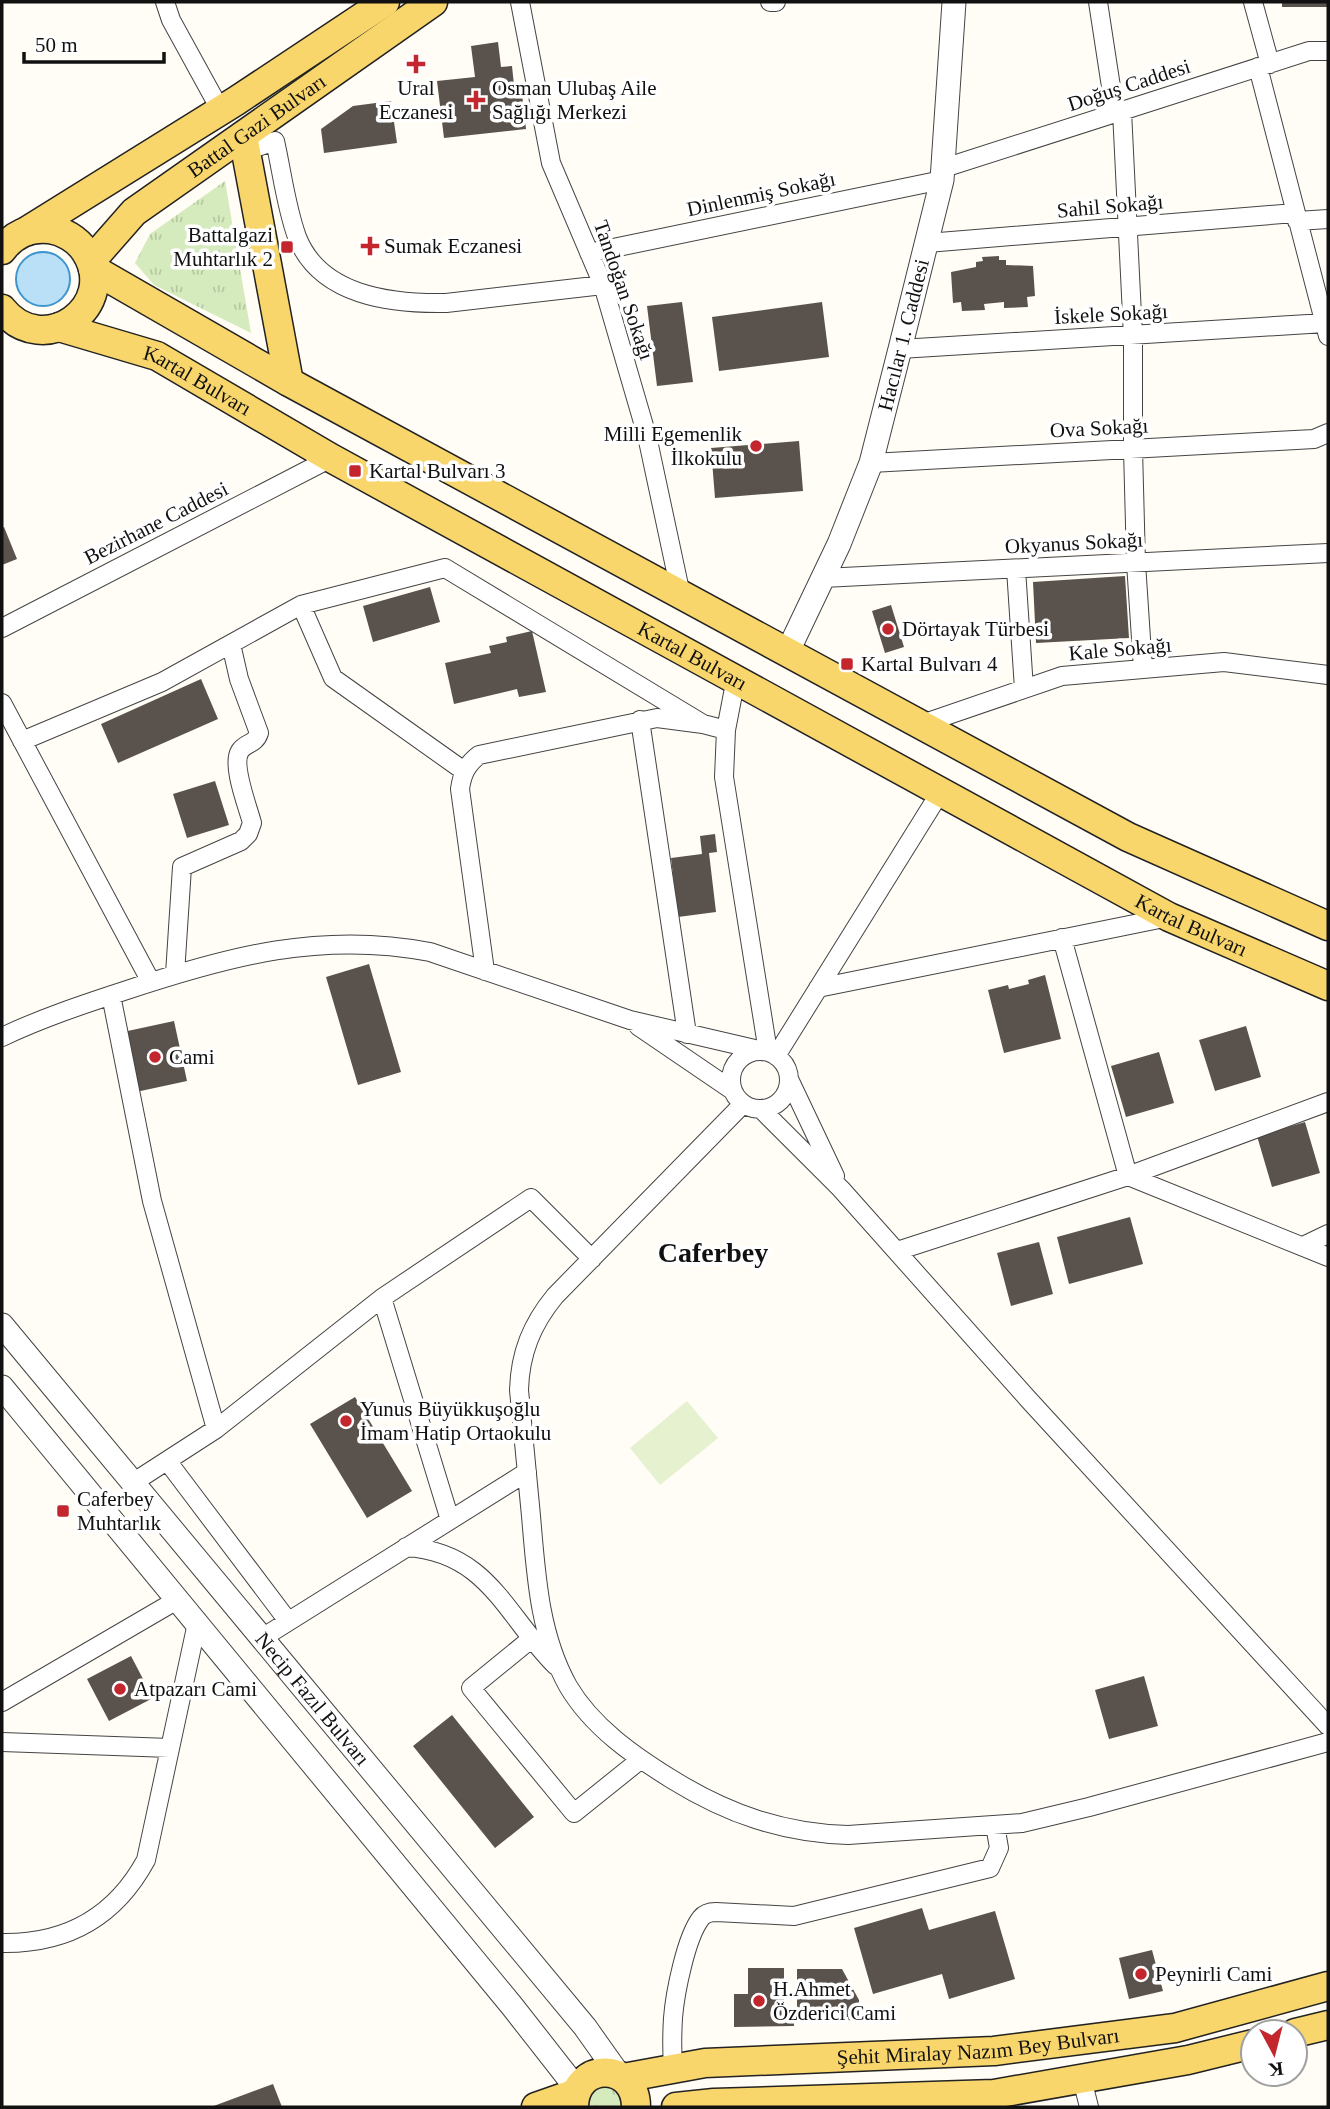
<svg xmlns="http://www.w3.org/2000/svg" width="1330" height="2109" viewBox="0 0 1330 2109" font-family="Georgia,serif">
<defs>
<pattern id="grass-tufts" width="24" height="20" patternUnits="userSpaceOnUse" patternTransform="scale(1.75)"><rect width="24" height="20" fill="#d5ebbd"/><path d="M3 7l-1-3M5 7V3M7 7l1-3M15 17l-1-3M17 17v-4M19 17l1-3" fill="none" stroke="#b6c8a1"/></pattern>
</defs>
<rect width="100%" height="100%" fill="#fffdf5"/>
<!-- grass -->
<path fill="url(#grass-tufts)" d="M225 181 251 333 154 285 135 263 150 234Z
M608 2087 621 2096 622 2107H589C589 2094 596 2087 608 2087Z"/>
<!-- pitch -->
<path fill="#e6f2cf" d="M687 1401 718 1438 660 1485 630 1448Z"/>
<!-- water -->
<path fill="#b9e0f7" stroke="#3f96cf" stroke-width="2" d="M16 279a27 27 0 1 1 54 0a27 27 0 1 1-54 0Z"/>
<!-- building -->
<path fill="#5a524d" d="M1282 2H1328V7H1282Z
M498 42 501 67 512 66 515 95 522 94 526 129 444 138 437 81 475 77 471 46Z
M391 101 397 143 324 153 321 129 353 106Z
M999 256V260H1006V265L1033 266 1035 296 1027 297 1028 307 1004 308V302L984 304 985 310 962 311 961 302 953 303 951 272 976 267V262L983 261 982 257Z
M682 302 693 382 657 386 647 306Z
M822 302 829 357 719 371 712 317Z
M799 441 803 491 715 498 711 448Z
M4 527 17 559 2 565V528Z
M1125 576 1129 638 1036 643 1033 582Z
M430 587 440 622 373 642 363 606Z
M891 605 904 647 885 653 872 611Z
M532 631 546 692 519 697 517 689 454 704 445 663 491 653 489 646 507 642 506 637Z
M201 679 218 719 118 763 101 724Z
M215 781 229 825 187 838 173 794Z
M715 834 717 852 709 853 716 912 678 917 671 858 702 854 700 836Z
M369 964 401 1072 358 1085 326 977Z
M1045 975 1061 1039 1004 1053 988 990 1008 985 1009 989 1029 984 1028 980Z
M174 1021 187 1081 136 1092 123 1032Z
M1246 1026 1261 1077 1215 1091 1199 1040Z
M1159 1052 1174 1103 1126 1117 1111 1066Z
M1305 1122 1320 1173 1272 1187 1257 1136Z
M1130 1217 1143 1264 1069 1284 1057 1237Z
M1039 1242 1053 1294 1011 1306 997 1253Z
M355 1397 412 1491 367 1518 310 1424Z
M131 1656 153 1698 109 1721 87 1679Z
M1144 1676 1158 1726 1109 1739 1095 1690Z
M452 1715 534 1817 495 1848 413 1746Z
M922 1908 929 1930 995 1911 1015 1979 949 1999 942 1974 873 1994 854 1928Z
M1152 1950 1163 1991 1129 1999 1119 1958Z
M748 1968H784V2008H794V2026L734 2027V1994H748Z
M797 1969H842L859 2000V2020L797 2021Z
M273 2084 282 2107H211Z"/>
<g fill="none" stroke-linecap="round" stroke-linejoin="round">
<!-- minor casing -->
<g stroke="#444" stroke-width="20">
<path id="minor" d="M165 2 171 20 221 111
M520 2 551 163 603 285 647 436 681 595
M770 2H776
M1098 2 1115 113
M1253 2 1270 64
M1258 67 1328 336
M1122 111 1133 336V449L1136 563 1143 669
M246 151 275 141C282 172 286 207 297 237 320 296 391 304 446 303L603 285
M944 168 1309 51H1328
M1297 221 1328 219
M927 243 1295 213
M589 253 942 180
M900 349 1325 323
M871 463 1314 439 1328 433
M1016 569 1024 689
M823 578 1328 553
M301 605 333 678 464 771
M2 628 331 458
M736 678 726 730 724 777 768 1052
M2 703 151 982
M640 720 687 1034
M922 724 1062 676 1224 662 1328 675
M22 741 162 682 301 605 445 568 703 724
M1062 938 1128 1176 1328 1102
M485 971 460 789C462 774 467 764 479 755L657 718 703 724 726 730
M175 974 182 867 241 841 248 834 252 823C248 807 231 765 240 751 246 742 255 745 259 733L239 679 231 644
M818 988 1169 917
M111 995 152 1201 216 1429
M638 1026 732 1090
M2 1037C42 1018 84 1004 127 990 229 956 322 931 430 952L630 1020 759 1050
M731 1080a29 29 0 1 1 58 0a29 29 0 1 1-58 0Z
M776 1056 941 791
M789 1079 835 1176
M743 1104 555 1296C532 1324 520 1353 519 1390 523 1432 527 1474 531 1516 536 1574 539 1634 568 1686 592 1727 634 1756 673 1780 728 1814 783 1833 848 1835L1022 1823 1089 1807 1328 1742
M761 1109 841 1189 1028 1399 1328 1726
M1303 1246 1328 1234
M897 1251 1128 1176 1328 1257
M382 1298 450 1520
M168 1462 288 1621
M134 1482 216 1429 382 1298 531 1198 592 1259
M406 1547C488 1552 505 1615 556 1666
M262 1638 527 1472
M531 1639 471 1688 574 1813 640 1760
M2 1702 177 1600
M2 1742 170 1748
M2 1943C66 1944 115 1917 146 1860L197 1623
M673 2067C672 2051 672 2034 673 2018 675 1993 686 1937 701 1918 705 1913 710 1912 716 1912L794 1916 990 1868 999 1848 995 1825
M1082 2079 1089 2107"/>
</g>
<!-- tertiary casing -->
<g stroke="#444" stroke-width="25">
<g id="tertiary">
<path id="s1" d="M787 653 839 544 871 463 900 349 942 180 954 2"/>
<path id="s2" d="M2 1325 585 2027 619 2075"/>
<path d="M2 1387 512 2006 577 2089"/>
</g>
</g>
<!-- primary casing -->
<g stroke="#222" stroke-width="31">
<g id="primary">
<path d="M243 136 289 382"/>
<path d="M27 231 236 101 385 2"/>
<path d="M2 250C13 235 30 227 49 229 63 231 77 239 85 251 121 306 43 361 2 309"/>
<path id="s3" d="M91 261 134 212 433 2"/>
<path d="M93 269 289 382 1128 837 1328 926"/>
<path id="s4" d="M59 327 157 356 331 458 1169 917 1328 986"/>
<path d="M1295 2033 1328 2025"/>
<path id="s5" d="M623 2078 705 2063 994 2051 1175 2028 1328 1986"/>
<path d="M536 2107 576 2093"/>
<path d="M574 2107C574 2061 636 2061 636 2107"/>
<path d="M676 2107 714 2103 994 2094 1188 2060 1253 2044"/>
</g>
</g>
<!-- minor -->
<use href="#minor" stroke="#fff" stroke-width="18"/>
<!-- tertiary -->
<use href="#tertiary" stroke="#fff" stroke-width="23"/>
<!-- primary -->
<use href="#primary" stroke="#f9d66b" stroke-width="28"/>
</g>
<!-- markers -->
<g fill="#c4262e" stroke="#fff" stroke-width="2.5">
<path d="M412.5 53.5h7v7h7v7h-7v7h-7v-7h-7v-7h7z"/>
<path d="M472.5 89.5h7v7h7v7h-7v7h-7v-7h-7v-7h7z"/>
<path d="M366.5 235.5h7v7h7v7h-7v7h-7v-7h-7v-7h7z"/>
<rect x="280" y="240" width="14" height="14" rx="3.5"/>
<circle cx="756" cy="446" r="7"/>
<rect x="348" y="464" width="14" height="14" rx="3.5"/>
<circle cx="888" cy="629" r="7"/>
<rect x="840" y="657" width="14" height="14" rx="3.5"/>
<circle cx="155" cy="1057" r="7"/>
<circle cx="346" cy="1421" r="7"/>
<rect x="56" y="1504" width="14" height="14" rx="3.5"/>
<circle cx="120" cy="1689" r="7"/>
<circle cx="1141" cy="1974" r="7"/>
<circle cx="759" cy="2001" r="7"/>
</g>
<g text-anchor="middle" stroke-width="7" stroke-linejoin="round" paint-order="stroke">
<!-- street labels -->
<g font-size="21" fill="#111" stroke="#fff">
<text transform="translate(1129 85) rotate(-18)" y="7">Doğuş Caddesi</text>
<text dy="7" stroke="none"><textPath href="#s3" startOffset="215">Battal Gazi Bulvarı</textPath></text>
<text transform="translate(761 194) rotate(-12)" y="7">Dinlenmiş Sokağı</text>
<text transform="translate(1110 206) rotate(-5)" y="7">Sahil Sokağı</text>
<text transform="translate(624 290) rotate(71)" y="7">Tandoğan Sokağı</text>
<text transform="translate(1111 314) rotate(-3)" y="7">İskele Sokağı</text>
<text dy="7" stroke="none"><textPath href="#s1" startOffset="340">Hacılar 1. Caddesi</textPath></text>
<text dy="7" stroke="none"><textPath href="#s4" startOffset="149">Kartal Bulvarı</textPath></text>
<text transform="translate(1099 428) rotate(-3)" y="7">Ova Sokağı</text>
<text transform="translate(156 523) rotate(-27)" y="7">Bezirhane Caddesi</text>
<text transform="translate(1074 543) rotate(-3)" y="7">Okyanus Sokağı</text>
<text transform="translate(1120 649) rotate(-5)" y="7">Kale Sokağı</text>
<text dy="7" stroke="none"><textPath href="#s4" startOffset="716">Kartal Bulvarı</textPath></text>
<text dy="7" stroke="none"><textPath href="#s4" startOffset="1283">Kartal Bulvarı</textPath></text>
<text dy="7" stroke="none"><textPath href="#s2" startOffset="486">Necip Fazıl Bulvarı</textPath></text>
<text dy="7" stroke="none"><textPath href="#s5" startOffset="357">Şehit Miralay Nazım Bey Bulvarı</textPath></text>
</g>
<!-- poi labels -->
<g font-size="21" fill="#111" stroke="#fff" text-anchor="start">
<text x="416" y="95" text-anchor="middle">Ural<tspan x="416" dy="24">Eczanesi</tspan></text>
<text x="492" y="95">Osman Ulubaş Aile<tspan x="492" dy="24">Sağlığı Merkezi</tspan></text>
<text x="273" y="242" text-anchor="end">Battalgazi<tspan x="273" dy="24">Muhtarlık 2</tspan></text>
<text x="384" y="253">Sumak Eczanesi</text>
<text x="742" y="441" text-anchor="end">Milli Egemenlik<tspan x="742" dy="24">İlkokulu</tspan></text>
<text x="369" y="478">Kartal Bulvarı 3</text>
<text x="902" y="636">Dörtayak Türbesi</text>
<text x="861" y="671">Kartal Bulvarı 4</text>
<text x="169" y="1064">Cami</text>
<text x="360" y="1416">Yunus Büyükkuşoğlu<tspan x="360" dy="24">İmam Hatip Ortaokulu</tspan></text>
<text x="77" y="1506">Caferbey<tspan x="77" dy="24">Muhtarlık</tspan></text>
<text x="134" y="1696">Atpazarı Cami</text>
<text x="1155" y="1981">Peynirli Cami</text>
<text x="773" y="1996">H.Ahmet<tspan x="773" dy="24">Özderici Cami</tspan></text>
</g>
<!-- district labels -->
<g font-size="28" font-weight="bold" fill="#111" stroke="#fff">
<text x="713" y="1262">Caferbey</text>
</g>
</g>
<!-- border -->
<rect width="1330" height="2109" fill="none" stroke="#111111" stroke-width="7"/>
<!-- north arrow -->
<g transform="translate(1274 2053) rotate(173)"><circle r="33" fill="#ffffff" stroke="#a0a0a0" stroke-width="2"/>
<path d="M0-5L12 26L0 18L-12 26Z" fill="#c4262e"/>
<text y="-10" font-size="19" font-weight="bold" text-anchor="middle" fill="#111111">K</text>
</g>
<!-- scale -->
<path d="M24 52v10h140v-10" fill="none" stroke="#111111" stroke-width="3.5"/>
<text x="35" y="52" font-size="21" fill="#111111" stroke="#ffffff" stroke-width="5" paint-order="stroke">50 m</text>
</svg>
